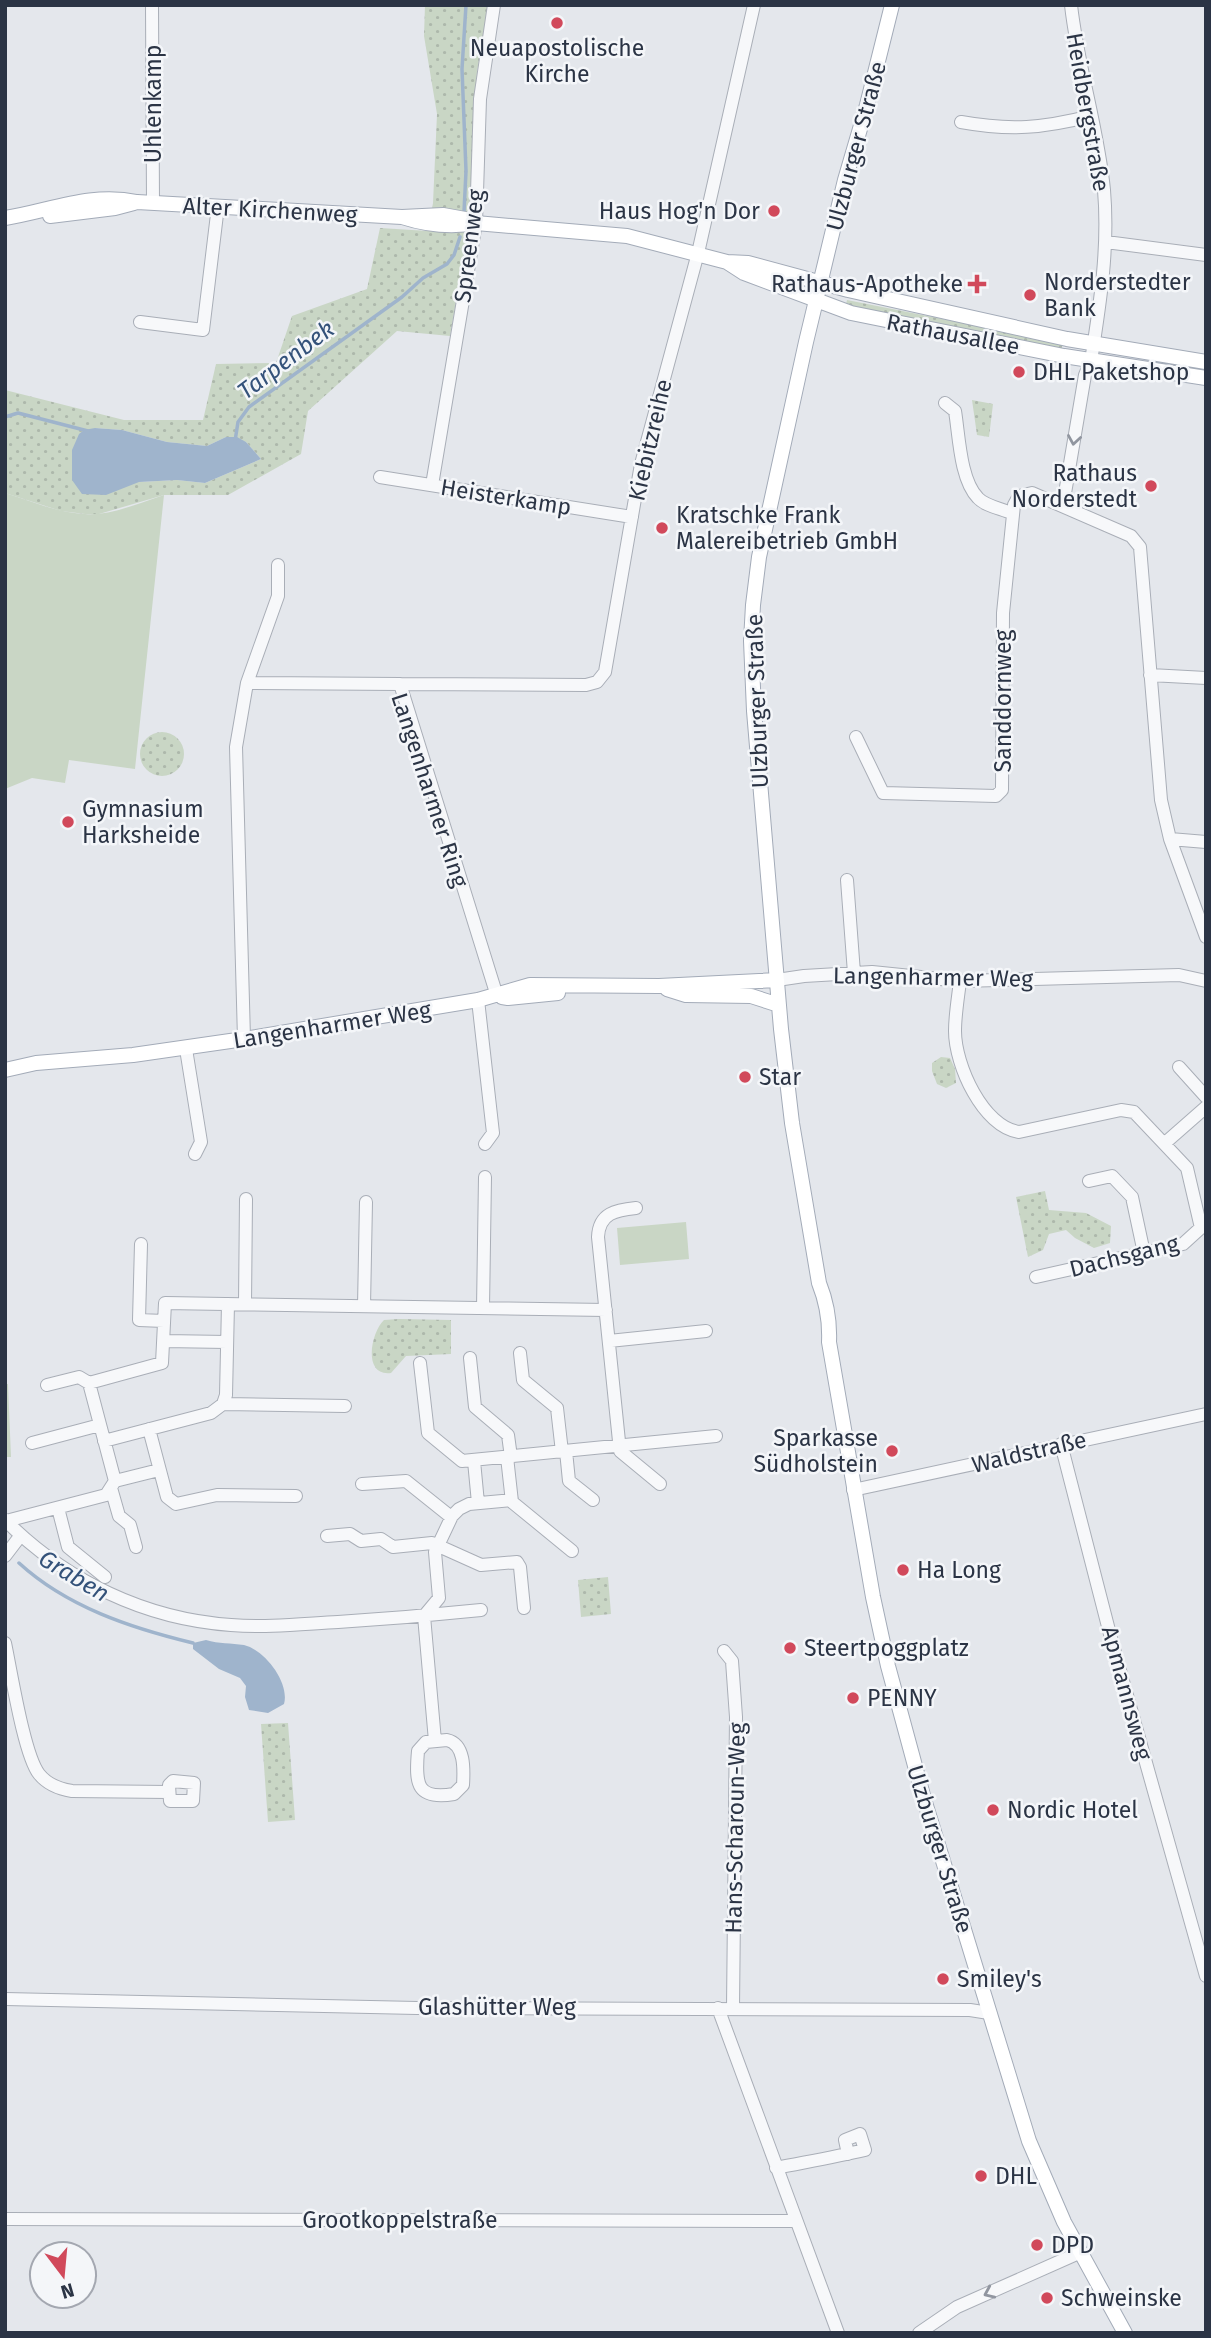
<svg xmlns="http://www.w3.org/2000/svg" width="1211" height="2338" viewBox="0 0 1211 2338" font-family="'Fira Sans',sans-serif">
<defs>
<pattern id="green-dots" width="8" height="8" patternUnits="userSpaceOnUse" patternTransform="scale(1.75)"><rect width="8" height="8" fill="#c9d6c5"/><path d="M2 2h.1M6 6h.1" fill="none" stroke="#adb8ab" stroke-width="1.8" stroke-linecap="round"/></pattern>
</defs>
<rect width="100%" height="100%" fill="#e4e7ec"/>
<!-- green -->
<path fill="url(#green-dots)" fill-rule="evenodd" d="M425 5H490L477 71 468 232 450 336 397 331 308 411 301 454 228 495H164L99 514H85L61 511 5 493V390L124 420H203L216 364 276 363 292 316 367 289 380 228 428 231 433 203 437 114 424 36ZM95 428 122 430 167 442 207 446 226 437 246 442 261 459 205 483 177 480 139 482Z
M847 300 1063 343 1061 351 845 309Z
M972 400 993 404 989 437 977 435Z
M140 754a22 22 0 1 1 44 0a22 22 0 1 1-44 0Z
M941 1057 950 1058 955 1069 956 1083 946 1088 937 1084 932 1071V1063Z
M1045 1191 1049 1210 1086 1213 1111 1226 1110 1243 1094 1248 1075 1238 1066 1230 1049 1234 1043 1250 1028 1257 1016 1197Z
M399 1319 451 1320V1354L406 1356 391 1373C362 1377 371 1332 384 1320Z
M608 1577 611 1614 581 1617 578 1580Z
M288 1723 295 1820 268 1822 261 1724Z"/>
<!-- pitch -->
<path fill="#c9d6c5" d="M5 493C31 501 58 513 85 514 111 516 139 503 164 495L135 769 69 760 65 783 32 778 5 789Z
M686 1222 689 1259 620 1265 617 1228Z
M5 1384H8L11 1457H5Z"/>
<!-- water -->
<path fill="#9fb4cc" d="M95 428 122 430 167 442 207 446 226 437H237L246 442 261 459 205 483 177 480 139 482 106 495 82 494 72 480V450L79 434 84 430Z
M206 1640C219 1644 231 1643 244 1645 265 1650 290 1683 284 1704L268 1713 249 1710 245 1697 246 1686 240 1678 219 1669 193 1649V1643Z"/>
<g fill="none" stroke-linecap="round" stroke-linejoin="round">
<!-- stream -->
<path stroke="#9fb4cc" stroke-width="3.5" d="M464 212 466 171 462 69 466 5
M5 417 18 413 88 431
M235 441 238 422 249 407 402 297 423 278 447 264 454 255 460 237
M19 1563C67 1607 131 1628 193 1643"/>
<!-- minor casing -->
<g stroke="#a9aeb7" stroke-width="14">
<path id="minor" d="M152 5 153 203
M961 122C1011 131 1043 128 1091 116
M1106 242 1206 255
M140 322 203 330 218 206
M945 403 955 411C959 435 960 480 978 498 985 506 1003 509 1013 514
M380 477 632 517
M432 485 476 223 480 99 494 5
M1063 505 1085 375 1091 361C1100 304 1109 248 1104 190 1098 128 1078 68 1071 5
M1150 675 1206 678
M247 683 400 684 497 996
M400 684 586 685 597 682 605 672 641 464 698 253 754 5
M856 737 883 793 996 796 1002 790 1003 613 1014 505 1019 496 1032 493 1131 536 1140 547 1161 800 1170 839 1206 937
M1170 839 1206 842
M847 880 854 973
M777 980 804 976 872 972 960 981 1179 975 1206 981
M960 981C958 998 955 1015 955 1031 955 1065 983 1127 1019 1132L1121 1110 1134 1112 1187 1168 1201 1228
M478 1000 493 1133 485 1144
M244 1039 236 747 247 683 278 596V565
M186 1049 201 1142 195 1154
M1179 1067 1206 1097
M1165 1143 1206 1107
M1089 1181 1112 1176 1132 1197 1144 1253
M636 1208C616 1210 599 1213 598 1237L620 1451 660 1484
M141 1244 139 1320 164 1321
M1036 1277 1183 1244 1205 1224
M245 1304 246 1199
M364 1306 366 1202
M483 1308 485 1177
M164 1341 227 1342
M609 1341 706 1331
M520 1353 523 1380 557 1408 562 1452
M470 1358 475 1407 508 1435 511 1457
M420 1363 428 1433 462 1461 716 1436
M89 1383 162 1363 165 1303 606 1310
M47 1385 79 1377 89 1383 115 1481
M223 1404 226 1395 228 1304
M149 1429 167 1497 176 1504 217 1495 296 1496
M104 1441 211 1413 223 1404 345 1406
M32 1443 100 1425
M1061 1444 1112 1642 1206 1976
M566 1451 569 1481 593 1500
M507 1457 512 1502 572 1551
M474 1461 478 1503
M362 1484 406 1481 451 1517
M111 1488 119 1516 130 1525 136 1547
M853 1490 1206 1414
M58 1508 68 1547 105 1577
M5 1520C66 1581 145 1619 231 1625 267 1628 302 1624 338 1622 385 1619 433 1615 481 1610
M6 1521 106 1495 115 1481 159 1470
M327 1536 350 1534 361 1541 381 1539 393 1547 432 1543 481 1565 517 1562 520 1567 524 1608
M5 1556 21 1535
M424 1616 439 1598 435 1552 452 1516 459 1509 469 1504 512 1500
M424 1616 435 1741
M5 1643C11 1671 24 1755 39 1774 47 1784 59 1789 72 1791L169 1792
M724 1651 732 1661 736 1717 733 2008
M447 1740C465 1744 464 1769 463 1785L454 1794C417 1800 415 1785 418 1751L426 1742Z
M173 1781 194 1783 193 1801H170L169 1785Z
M5 1999 417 2008 970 2010 989 2013
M718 2008 838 2333
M776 2168C806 2162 835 2157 865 2150L860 2134 845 2140 848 2154
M5 2219 795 2221
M919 2333 957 2307 1081 2252"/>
</g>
<!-- major casing -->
<g stroke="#a3abb8" stroke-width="16">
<path id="major" d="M892 5 867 105 845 180 806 342 759 557 753 605 751 641 754 711 781 1029 792 1123 819 1283C827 1303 830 1320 829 1342L873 1597 888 1666 924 1799 1029 2141 1064 2222 1125 2333
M50 216 115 208 134 203
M402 217C427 225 450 228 476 223L627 236 727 262 748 263 848 290 1067 339 1206 362
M5 218C50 211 90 192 137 202L402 217 443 215 465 219
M727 262 744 273 851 313 1064 356 1206 378
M667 989 686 995 751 996 779 1005
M502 997 508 998 558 993
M5 1070 36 1063 133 1055 244 1039 478 1000 530 985 659 986 777 980"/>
</g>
<!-- minor -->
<use href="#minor" stroke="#f7f8fa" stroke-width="12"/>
<!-- major -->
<use href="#major" stroke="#fff" stroke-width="14"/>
</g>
<!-- one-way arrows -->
<defs><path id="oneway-chevron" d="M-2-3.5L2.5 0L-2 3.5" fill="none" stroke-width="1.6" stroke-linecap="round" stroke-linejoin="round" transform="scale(1.75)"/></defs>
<g stroke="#9196a0">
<use href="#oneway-chevron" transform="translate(1074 440) rotate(99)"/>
<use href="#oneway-chevron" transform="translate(989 2293) rotate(156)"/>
</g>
<!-- markers -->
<g fill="#d1495b" stroke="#f4f6f9" stroke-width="2.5">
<circle cx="557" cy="23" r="7"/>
<circle cx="774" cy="211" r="7"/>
<path d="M973.5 273.5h7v7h7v7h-7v7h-7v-7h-7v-7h7z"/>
<circle cx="1030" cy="295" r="7"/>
<circle cx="1019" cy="372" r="7"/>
<circle cx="1151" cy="486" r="7"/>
<circle cx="662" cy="528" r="7"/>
<circle cx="68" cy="822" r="7"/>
<circle cx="745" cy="1077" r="7"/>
<circle cx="892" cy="1451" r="7"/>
<circle cx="903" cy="1570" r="7"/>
<circle cx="790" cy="1648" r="7"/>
<circle cx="853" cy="1698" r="7"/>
<circle cx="993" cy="1810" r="7"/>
<circle cx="943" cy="1979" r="7"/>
<circle cx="981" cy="2176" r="7"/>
<circle cx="1037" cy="2245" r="7"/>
<circle cx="1047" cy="2298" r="7"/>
</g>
<g text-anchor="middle" stroke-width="5" stroke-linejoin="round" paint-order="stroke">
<!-- poi labels -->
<g font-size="23" fill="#2b3445" stroke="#f4f6f9" text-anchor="start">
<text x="557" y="56" text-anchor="middle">Neuapostolische<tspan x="557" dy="26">Kirche</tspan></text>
<text x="760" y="219" text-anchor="end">Haus Hog'n Dor</text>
<text x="1044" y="290">Norderstedter<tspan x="1044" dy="26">Bank</tspan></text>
<text x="963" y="292" text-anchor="end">Rathaus-Apotheke</text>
<text x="1033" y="380">DHL Paketshop</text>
<text x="1137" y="481" text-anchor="end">Rathaus<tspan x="1137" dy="26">Norderstedt</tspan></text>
<text x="676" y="523">Kratschke Frank<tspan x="676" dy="26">Malereibetrieb GmbH</tspan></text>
<text x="82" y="817">Gymnasium<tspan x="82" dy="26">Harksheide</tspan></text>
<text x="759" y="1085">Star</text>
<text x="878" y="1446" text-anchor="end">Sparkasse<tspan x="878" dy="26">Südholstein</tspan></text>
<text x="917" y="1578">Ha Long</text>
<text x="804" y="1656">Steertpoggplatz</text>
<text x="867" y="1706">PENNY</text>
<text x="1007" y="1818">Nordic Hotel</text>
<text x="957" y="1987">Smiley's</text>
<text x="995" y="2184">DHL</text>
<text x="1051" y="2253">DPD</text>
<text x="1061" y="2306">Schweinske</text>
</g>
<!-- street labels -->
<g font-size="23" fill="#2b3445" stroke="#f4f6f9">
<text transform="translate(153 104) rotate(-90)" y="8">Uhlenkamp</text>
<text transform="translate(1088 112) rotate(80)" y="8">Heidbergstraße</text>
<text transform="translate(856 146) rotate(-75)" y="8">Ulzburger Straße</text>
<text transform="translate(270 210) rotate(3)" y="8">Alter Kirchenweg</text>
<text transform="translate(469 246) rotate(-83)" y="8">Spreenweg</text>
<text transform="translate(953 334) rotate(11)" y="8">Rathausallee</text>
<text transform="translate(650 440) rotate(-77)" y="8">Kiebitzreihe</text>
<text transform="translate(506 497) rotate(9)" y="8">Heisterkamp</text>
<text transform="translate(757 701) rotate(-92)" y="8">Ulzburger Straße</text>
<text transform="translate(1003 701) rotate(-90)" y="8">Sanddornweg</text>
<text transform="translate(430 790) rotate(72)" y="8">Langenharmer Ring</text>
<text transform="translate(933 977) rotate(1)" y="8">Langenharmer Weg</text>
<text transform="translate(332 1025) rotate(-9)" y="8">Langenharmer Weg</text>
<text transform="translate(1124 1256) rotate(-14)" y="8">Dachsgang</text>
<text transform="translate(1029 1452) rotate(-13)" y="8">Waldstraße</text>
<text transform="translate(1127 1693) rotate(75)" y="8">Apmannsweg</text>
<text transform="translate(735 1828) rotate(-89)" y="8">Hans-Scharoun-Weg</text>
<text transform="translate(940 1849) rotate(73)" y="8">Ulzburger Straße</text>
<text x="497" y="2015">Glashütter Weg</text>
<text x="400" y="2228">Grootkoppelstraße</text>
</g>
<!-- water labels -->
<g font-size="24" font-style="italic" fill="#34527a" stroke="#f4f6f9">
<text transform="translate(286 360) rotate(-37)" y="8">Tarpenbek</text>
<text transform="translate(74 1576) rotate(31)" y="8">Graben</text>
</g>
</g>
<!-- border -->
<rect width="1211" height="2338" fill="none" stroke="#2b3445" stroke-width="14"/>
<!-- north arrow -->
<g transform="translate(63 2275) rotate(164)"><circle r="33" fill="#f4f6f9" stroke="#a4a8b1" stroke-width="2"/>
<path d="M0-5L12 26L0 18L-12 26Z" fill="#d1495b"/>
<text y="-10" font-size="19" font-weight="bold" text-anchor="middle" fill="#2b3445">N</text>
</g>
</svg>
